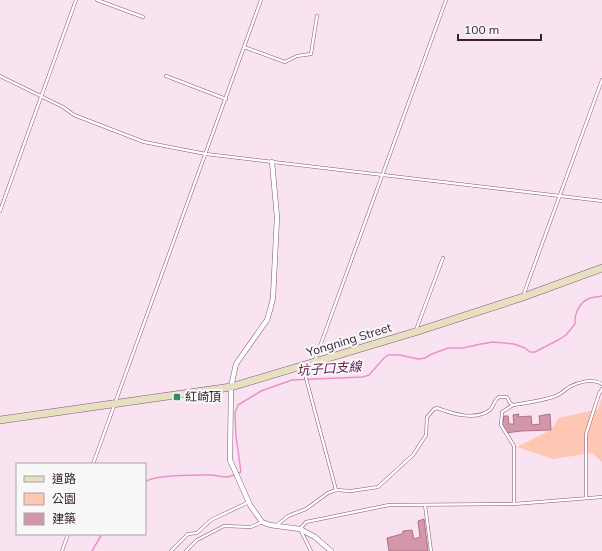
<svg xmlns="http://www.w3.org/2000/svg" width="602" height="551" viewBox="0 0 602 551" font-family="Mulish,'Noto Sans TC',sans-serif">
<rect width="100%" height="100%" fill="#f9e3f1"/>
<!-- green -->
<path fill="#fec7b4" d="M602 397V462L592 453 553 459 517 447 551 430 559 418 598 409Z"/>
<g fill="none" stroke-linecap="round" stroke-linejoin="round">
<!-- stream -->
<path stroke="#e993cd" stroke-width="1.5" d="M145 482C155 474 197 475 211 475 216 475 221 477 226 477 231 477 237 474 241 472L236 436 235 413 238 405 261 391 292 380 363 377 369 375 384 358 388 355H400L418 359 425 358 432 354 448 348H463L481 344 493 342 514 344 525 348 530 352H535L560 339 566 335 575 324C574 315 579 303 588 299 592 297 598 297 602 296
M92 551 102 534"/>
</g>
<!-- building -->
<path fill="#d497a9" stroke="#ac7283" d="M519 414 518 417 531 416 532 425 540 424 539 416 550 414 551 430 521 431 506 433 502 427 504 416H508L509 424H514L513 415Z
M424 519 428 551H389L387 538 402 534 403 531 412 530 414 539 420 537 418 521Z"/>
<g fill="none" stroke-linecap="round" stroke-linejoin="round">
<!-- lane casing -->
<g stroke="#855575" stroke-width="3.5">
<path id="lane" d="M97 0 143 17
M244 47 285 62 297 56 311 54 317 16
M0 76 63 107 74 115 144 142 206 154 602 201
M166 76 226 99
M0 211 76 0
M523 296 602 80
M416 330 443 258
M315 360 446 0
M303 367 336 490
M513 405 502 412 501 425 514 446V504
M93 464 261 0
M586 498V434L599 394 602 389
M425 505 431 551
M277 525 288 516 306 509 328 493 336 490 351 491 378 487 413 455 426 435 427 417 434 409 437 408C453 414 475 421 490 410 494 406 494 400 499 397H507L510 403 513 405C527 403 540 401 553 397 560 395 564 391 569 387 578 382 593 378 602 384
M62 551 68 534
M171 551 188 534 197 533 211 520 249 502
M186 551 197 540 224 526 251 527 262 522
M311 551 300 529 306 522 389 505 514 504 602 497"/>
</g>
<!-- street casing -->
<g stroke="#855575" stroke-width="5.5">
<path id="street" d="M272 162 277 217 273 298 270 310 267 320 236 364 231 387 230 460 250 505 262 522 270 525 300 529 315 537 331 551"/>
</g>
<!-- secondary casing -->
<g stroke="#855575" stroke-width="8">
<path id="secondary" d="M0 420 231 387 415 332 523 297 602 268"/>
</g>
<!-- lane -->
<use href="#lane" stroke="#fff" stroke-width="2.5"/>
<!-- street -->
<use href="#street" stroke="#fff" stroke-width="4.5"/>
<!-- secondary -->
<use href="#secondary" stroke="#e6e0c1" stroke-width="7"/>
</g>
<!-- markers -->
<rect fill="#338d64" stroke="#f8f8f8" stroke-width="1.5" x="173" y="393" width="8" height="8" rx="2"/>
<g text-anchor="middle" stroke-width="4" stroke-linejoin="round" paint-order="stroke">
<!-- street labels -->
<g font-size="12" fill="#372230" stroke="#f8f8f8">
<text transform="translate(349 340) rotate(-17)" y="4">Yongning Street</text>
</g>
<!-- poi labels -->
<g font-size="12" fill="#372230" stroke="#f8f8f8" text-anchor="start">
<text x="185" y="401">紅崎頂</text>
</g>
<!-- water labels -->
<g font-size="13" font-style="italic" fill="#62164f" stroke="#f8f8f8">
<text transform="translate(329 368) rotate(-4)" y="5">坑子口支線</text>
</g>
</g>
<!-- legend -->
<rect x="16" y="463" width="130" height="72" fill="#f8f8f8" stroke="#aba2a8"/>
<rect x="24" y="476" width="20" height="6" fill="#e6e0c1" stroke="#aba2a8"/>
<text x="52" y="483" font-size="12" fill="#372230">道路</text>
<rect x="24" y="493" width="20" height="12" fill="#fec7b4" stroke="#aba2a8"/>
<text x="52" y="503" font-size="12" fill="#372230">公園</text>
<rect x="24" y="513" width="20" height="12" fill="#d497a9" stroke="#aba2a8"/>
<text x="52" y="523" font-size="12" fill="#372230">建築</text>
<!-- scale -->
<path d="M458 34v6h83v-6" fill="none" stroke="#372230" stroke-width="2"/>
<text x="464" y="34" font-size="12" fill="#372230" stroke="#f8f8f8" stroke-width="3" paint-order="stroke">100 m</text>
</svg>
